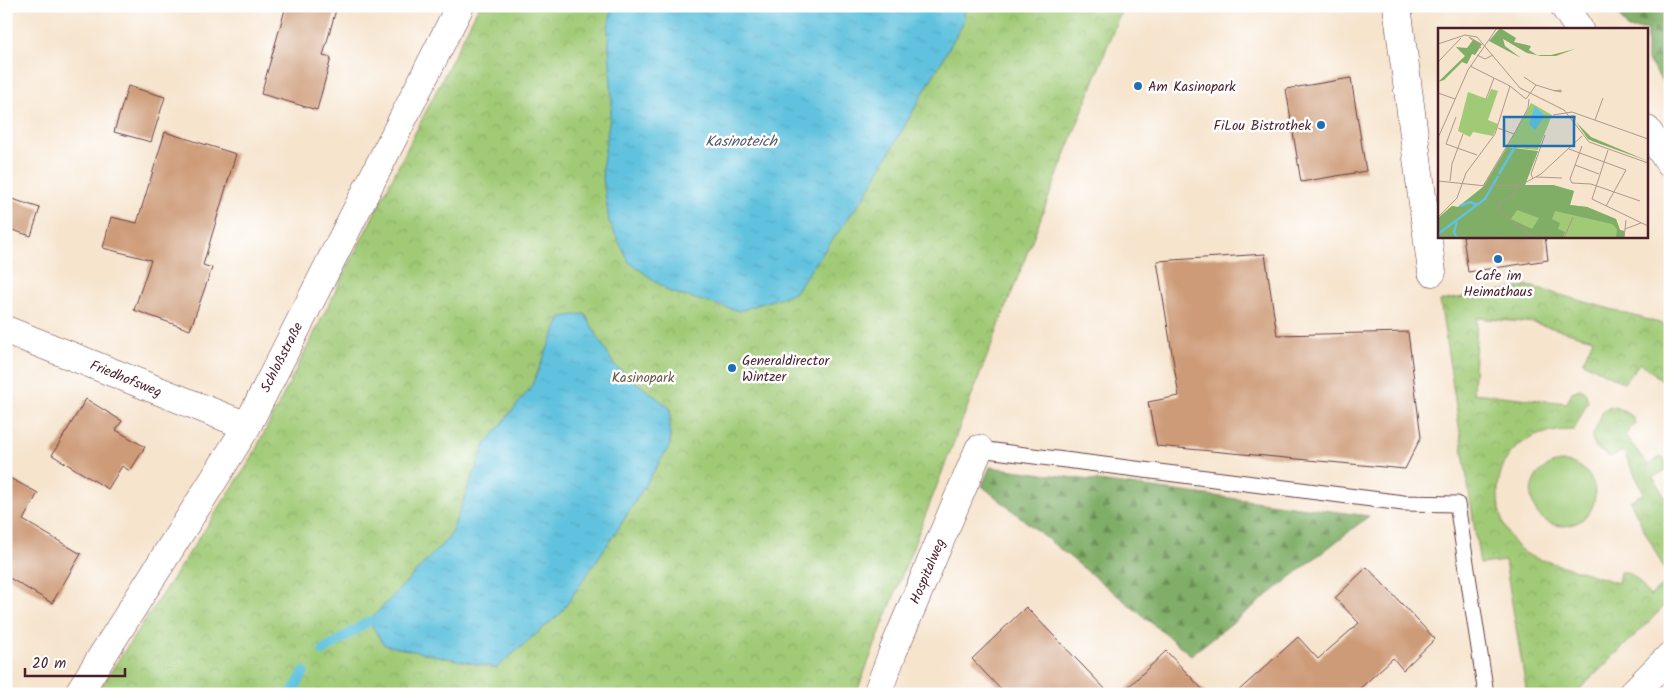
<svg xmlns="http://www.w3.org/2000/svg" width="1676" height="700" viewBox="0 0 1676 700" font-family="Kalam,sans-serif">
<defs>
<pattern id="forest-firs" width="22" height="20" patternUnits="userSpaceOnUse" patternTransform="scale(1.25)"><rect width="22" height="20" fill="#80ae67"/><path d="M5 1l3.5 6h-7zM16 11l3.5 6h-7z" fill="#6b8d55"/></pattern>
<pattern id="park-crowns" width="20" height="18" patternUnits="userSpaceOnUse" patternTransform="scale(1.25)"><rect width="20" height="18" fill="#a0ca76"/><path d="M2 6a3 3 0 1 1 6 0M12 15a3 3 0 1 1 6 0" fill="none" stroke="#8bad66"/></pattern>
<pattern id="water-ripples" width="26" height="14" patternUnits="userSpaceOnUse" patternTransform="scale(1.25)"><rect width="26" height="14" fill="#60c2de"/><path d="M2 4q2-2 4 0t4 0M15 11q2-2 4 0t4 0" fill="none" stroke="#55a6bf"/></pattern>
</defs>
<rect width="100%" height="100%" fill="#fff"/>
<filter id="ink" filterUnits="userSpaceOnUse"><feTurbulence type="fractalNoise" baseFrequency=".02" numOctaves="2"/><feDisplacementMap in="SourceGraphic" scale="10" xChannelSelector="R" yChannelSelector="G"/><feConvolveMatrix kernelMatrix="1 2 1 2 8 2 1 2 1" color-interpolation-filters="sRGB"/></filter>
<filter id="wash" filterUnits="userSpaceOnUse"><feTurbulence type="fractalNoise" baseFrequency=".0096" numOctaves="4" result="noise"/><feDisplacementMap in="SourceGraphic" scale="20" xChannelSelector="R" yChannelSelector="G"/><feGaussianBlur stdDeviation="1.12" result="paint"/><feColorMatrix in="noise" values="0 0 0 0 0 0 0 0 0 0 0 0 0 0 0 0 0 1.4 0 .05"/><feComposite in="paint" operator="in"/></filter>
<g filter="url(#wash)">
<rect width="100%" height="100%" fill="#f6e4cd"/>
<!-- grass -->
<path fill="#a0ca76" stroke="#757450" d="M1531 494a32 32 0 1 1 64 0a32 32 0 1 1-64 0Z"/>
<!-- forest -->
<path fill="url(#forest-firs)" stroke="#656649" d="M1613 6H1670V93L1647 59V29H1628Z
M990 467 1369 516 1191 655 982 486Z"/>
<!-- park -->
<path fill="url(#park-crowns)" stroke="#757450" d="M479 6H1123L856 694H96L250 461Z
M1529 286 1670 326V386L1640 363 1624 383 1583 362 1593 339 1534 323 1477 318 1473 393 1567 403 1572 392 1580 389 1585 392 1588 401 1574 430C1553 430 1534 433 1517 447 1487 471 1494 535 1527 554 1534 559 1544 560 1552 563 1574 569 1596 576 1618 583L1620 572C1634 569 1642 587 1650 596L1670 578V601L1575 694H1527L1505 561 1480 564 1440 301Z
M1614 406 1633 417 1635 424 1625 435 1648 465 1662 456 1670 468 1653 477 1670 506V577L1659 559 1630 501 1644 493 1623 451 1610 457 1594 447 1592 437 1604 409Z"/>
<!-- water -->
<path fill="url(#water-ripples)" stroke="#557084" d="M612 6H966L962 25 866 194 794 293 739 311 670 292 629 262 609 222 602 170 612 103 608 29Z
M585 314 614 365 670 408V445L620 526 561 613 496 668 384 645 369 621 450 536 485 445 531 387 561 317Z"/>
<g fill="none" stroke-linecap="round" stroke-linejoin="round">
<!-- stream -->
<path stroke="#60c2de" stroke-width="10" d="M323 651 369 621
M291 694 304 672"/>
</g>
<g id="blocks">
<!-- building -->
<path fill="#ce9b78" d="M286 6H337L323 56 331 58 317 110 261 94Z
M1351 78 1366 171 1301 182 1286 89Z
M128 86 165 97 151 142 114 132Z
M165 132 236 154 203 265 212 268 190 330 134 310 151 260 103 248 111 217 137 223Z
M6 197 40 208 31 236 6 228Z
M1463 236H1545L1548 260 1468 272Z
M1265 254 1277 335 1408 332 1421 437 1405 469 1157 446 1148 402 1179 396 1157 261Z
M86 399 122 421 116 430 145 447 130 471 122 466 108 489 52 455Z
M6 476 38 493 23 520 81 554 52 603 6 576Z
M1367 567 1435 639 1403 670 1393 658 1354 694H1235L1298 637 1318 659 1359 623 1335 598Z
M1026 607 1110 694H1005L972 659Z
M1166 651 1207 694H1121Z"/>
</g>
</g>
<g filter="url(#ink)">
<use href="#blocks" fill-opacity="0" stroke="#643d43" stroke-width="1"/>
<g fill="none" stroke-linecap="round" stroke-linejoin="round">
<!-- service casing -->
<g stroke="#643d43" stroke-width="17">
<path id="service" d="M979 449 1403 503 1457 504 1486 694"/>
</g>
<!-- minor casing -->
<g stroke="#643d43" stroke-width="29">
<path id="minor" d="M1397 6 1432 272
M6 330 247 426
M78 694 218 473 247 426 460 6
M877 694 894 649 979 449
M1632 694 1670 656"/>
</g>
<!-- secondary casing -->
<g stroke="#643d43" stroke-width="29">
<path id="secondary" d="M1564 6 1579 29
M1647 130 1670 164"/>
</g>
<!-- service -->
<use href="#service" stroke="#fff" stroke-width="15"/>
<!-- minor -->
<use href="#minor" stroke="#fff" stroke-width="28"/>
<!-- secondary -->
<use href="#secondary" stroke="#fff" stroke-width="28"/>
</g>
</g>
<!-- markers -->
<g fill="#1f6fb2" stroke="#fff" stroke-width="2">
<circle cx="1138" cy="86" r="5"/>
<circle cx="1321" cy="125" r="5"/>
<circle cx="1498" cy="259" r="5"/>
<circle cx="732" cy="368" r="5"/>
</g>
<g text-anchor="middle" stroke-width="5" stroke-linejoin="round" paint-order="stroke">
<!-- poi labels -->
<g font-size="14" fill="#4a1f2b" stroke="#fff" text-anchor="start">
<text x="1148" y="91">Am Kasinopark</text>
<text x="1311" y="130" text-anchor="end">FiLou Bistrothek</text>
<text x="1498" y="280" text-anchor="middle">Cafe im<tspan x="1498" dy="16">Heimathaus</tspan></text>
<text x="742" y="365">Generaldirector<tspan x="742" dy="16">Wintzer</tspan></text>
</g>
<!-- street labels -->
<g font-size="14" fill="#4a1f2b" stroke="#fff">
<text transform="translate(281 357) rotate(-63)" y="5">Schloßstraße</text>
<text transform="translate(126 378) rotate(22)" y="5">Friedhofsweg</text>
<text transform="translate(927 571) rotate(-67)" y="5">Hospitalweg</text>
</g>
<!-- park labels -->
<g font-size="14" fill="#685b45" stroke="#fff">
<text x="643" y="382">Kasinopark</text>
</g>
<!-- water labels -->
<g font-size="15" font-style="italic" fill="#52586a" stroke="#fff">
<text x="741" y="146">Kasinoteich</text>
</g>
</g>
<!-- overview -->
<g transform="translate(1438 28)">
<rect width="210" height="210" fill="#f6e4cd"/>
<path d="M100 123 87 157H115L136 163 132 177 149 179 178 191 182 202 186 203V210H0V190L14 178 20 179 45 159Z" fill="#a0ca76"/>
<path d="M62 0 78 10 76 14 93 18 91 22 99 27H113L137 21 118 28H103L89 25 65 11 67 18 83 30 51 13ZM30 8 44 16 41 21 37 27 34 26 29 36 24 34 6 52 0 54 27 28 18 19 29 20 35 12ZM133 87 138 88 137 93 153 109 210 133 154 113 150 111ZM69 119 100 123 87 157H115L136 163 132 177 149 179 178 191 182 202 186 203V210H178L179 201 174 196 117 183 114 191 122 195 120 201 127 204 125 210H0V190L14 178 20 179 45 159ZM79 182 101 190 94 201 73 191Z" fill="#80ae67" fill-rule="evenodd"/>
<path d="M53 61 60 63 50 92 60 96 55 108 35 104 32 109 20 103 30 64 49 71Z" fill="#a0ca76"/>
<path d="M93 75 114 87 100 122 69 119Z" fill="#a0ca76"/>
<path d="M97 78 107 88 97 102 91 96Z" fill="#60c2de"/>
<path fill="none" stroke="#60c2de" stroke-width="2.5" d="M61 146 78 117M22 178 32 174 39 177M0 206 47 171 60 148M19 210 16 204 19 194"/>
<path fill="none" stroke="#b1958c" stroke-width="1" d="M31 9 43 20M0 16 27 7 39 9 82 60 126 82 151 114 210 135M39 27 47 31 55 27M0 34 23 10M32 38 72 58 88 71 98 57M86 49 98 57 114 62 123 64V62L116 63M0 65 17 71M48 71 56 50M115 87 134 84 210 111M18 89 8 116 39 127M157 92 165 70M60 100 76 106M0 110 30 42 59 0M144 118 132 151 134 155 153 156 202 173M131 121 188 142 168 178M170 122 154 171 210 198M137 137 161 146M98 149 124 150M95 151 93 146 107 107M0 153 48 158 83 157 103 146 144 108M12 153 14 136 25 106M45 158 76 106 90 80 91 71M78 158 75 167 61 176 60 182 96 210M1 188 19 170 28 145 57 106 72 58M187 201 203 195M126 210 135 189M186 210 188 192"/>
<path fill="#1f6fb2" fill-opacity="0.15" stroke="#1f6fb2" stroke-width="2.5" d="M66 89H136V118H66Z"/>
<rect width="210" height="210" fill="none" stroke="#4a1f2b" stroke-width="2.5"/>
</g>
<!-- margin -->
<rect width="1676" height="700" fill="none" stroke="#fff" stroke-width="25"/>
<!-- scale -->
<path d="M25 668v8h100v-8" fill="none" stroke="#4a1f2b" stroke-width="2.5"/>
<text x="32" y="668" font-size="15" fill="#4a1f2b" stroke="#ffffff" stroke-width="4" paint-order="stroke">20 m</text>
</svg>
